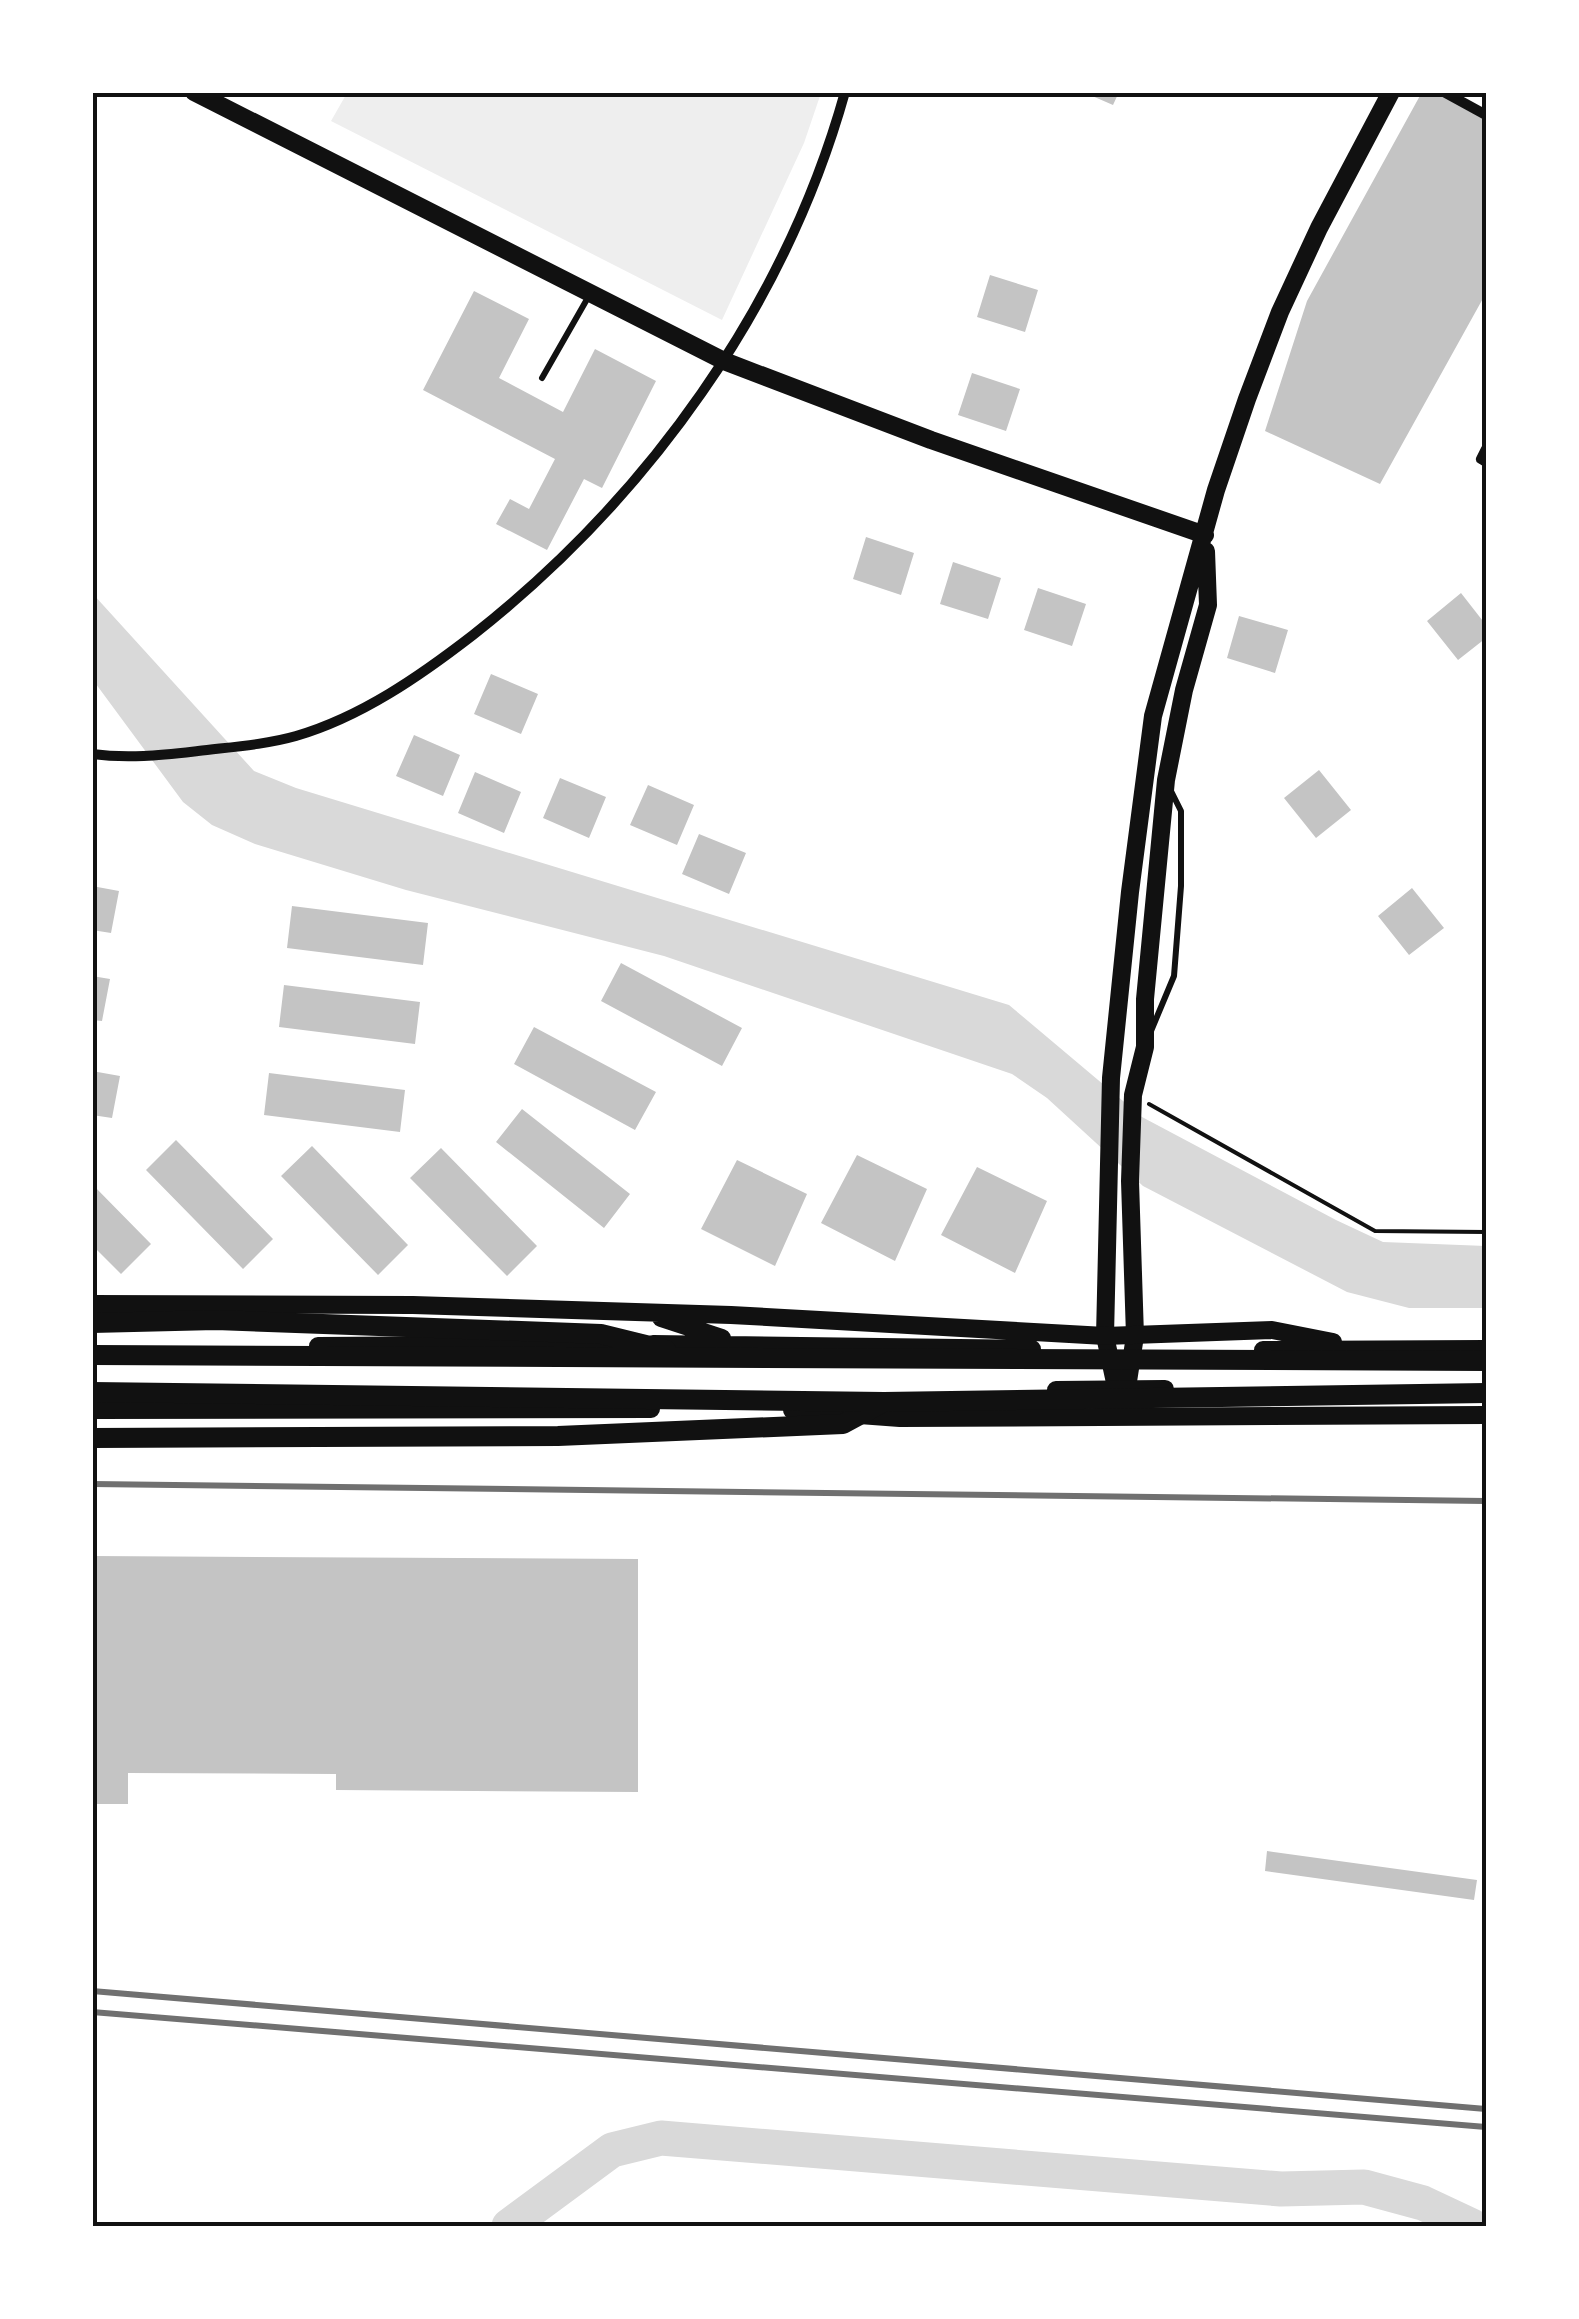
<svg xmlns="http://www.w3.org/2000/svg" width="1579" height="2319" viewBox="0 0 1579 2319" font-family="'DejaVu Sans',sans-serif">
<rect width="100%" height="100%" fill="#fff"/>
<!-- green -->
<path fill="#eee" d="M347 93V92L821 93 804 143 722 320 331 121Z"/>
<!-- water -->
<path fill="#d9d9d9" d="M93 594 254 771 296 788 1009 1005 1142 1117 1336 1220 1383 1242 1486 1246V1308H1409L1347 1292 1143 1186 1047 1098 1012 1074 664 956 406 890 255 844 212 825 183 802 93 680Z"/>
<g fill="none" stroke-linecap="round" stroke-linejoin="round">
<!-- river -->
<path stroke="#d9d9d9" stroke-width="35" d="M509 2226 612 2150 661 2138 1281 2189 1364 2187 1423 2203 1472 2226"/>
</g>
<!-- building -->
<path fill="#c4c4c4" d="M1083 92H1119L1113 105Z
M1422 92H1444L1486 115V293L1380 484 1265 431 1307 301Z
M990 275 1038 290 1025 332 977 317Z
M474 291 529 319 499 378 563 412 595 349 656 381 602 488 584 479 547 550 496 524 510 499 529 509 555 459 423 390Z
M972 373 1020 389 1006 431 958 415Z
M866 537 914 553 901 595 853 579Z
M953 562 1001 578 988 619 940 604Z
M1038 588 1086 604 1072 646 1024 630Z
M1461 593 1486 625V638L1458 660 1427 621Z
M1239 616 1288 630 1275 673 1227 658Z
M491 674 538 694 521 734 474 714Z
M414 735 460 755 443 796 396 776Z
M1319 770 1351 810 1316 838 1284 798Z
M475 772 521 792 504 833 458 813Z
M560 778 606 797 589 838 543 818Z
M648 785 694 805 677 845 630 825Z
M699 834 746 853 729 894 682 874Z
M92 886 119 891 111 933 92 930Z
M1412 888 1444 928 1409 955 1378 916Z
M292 906 428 923 423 965 287 948Z
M621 963 742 1028 722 1066 601 1001Z
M92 976 110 979 102 1021 92 1020Z
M284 985 420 1002 415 1044 279 1027Z
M534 1027 656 1092 635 1130 514 1064Z
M92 1071 120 1076 112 1118 92 1115Z
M269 1073 405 1090 400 1132 264 1115Z
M522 1109 630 1194 604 1228 496 1142Z
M176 1140 273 1239 243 1269 146 1170Z
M312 1146 408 1245 378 1275 281 1176Z
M441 1148 537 1246 507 1276 410 1178Z
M857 1155 927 1189 895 1261 821 1223Z
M737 1160 807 1194 775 1266 701 1229Z
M977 1167 1047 1201 1015 1273 941 1235Z
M92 1184 151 1244 121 1274 92 1245Z
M92 1556 638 1559V1792L336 1790V1774L128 1773V1804H92Z
M1267 1851 1477 1880 1474 1900 1265 1871Z"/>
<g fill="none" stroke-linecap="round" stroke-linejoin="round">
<!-- path -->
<path stroke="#111" stroke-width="4" d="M1149 1104 1375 1231 1486 1232"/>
<!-- service -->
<path stroke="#111" stroke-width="6" d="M542 378 590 294
M1151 1031 1174 976 1181 886V811L1171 791"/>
<!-- minor -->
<path stroke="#111" stroke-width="10" d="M1444 92 1486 115
M1486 449 1481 459 1486 462
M92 754C129 759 162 755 198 751 231 747 264 745 296 736 361 717 420 676 473 635 647 498 785 307 845 92"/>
<!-- secondary -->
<path stroke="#111" stroke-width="18" d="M194 92 724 361 931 440 1205 535
M1119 1401 1105 1336 1111 1078 1130 892 1153 716 1216 490 1247 399 1280 312 1319 228 1391 92
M1125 1401 1135 1336 1130 1181 1133 1095 1145 1047V999L1166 780 1184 690 1208 605 1206 551"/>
<!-- primary -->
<path stroke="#111" stroke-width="18" d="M92 1304 413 1305 731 1315 1105 1336 1272 1330 1333 1342
M661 1318 722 1338
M653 1344 1032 1349
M318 1346 622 1344
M1263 1350 1486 1349
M1056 1390 1165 1389
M92 1410 651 1409
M792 1410 900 1418 1486 1415"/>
<!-- trunk -->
<path stroke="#111" stroke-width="20" d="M92 1323 216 1320 601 1334 666 1350
M92 1355 1486 1361
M92 1392 884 1402 1486 1393
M92 1438 558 1436 843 1424 880 1404"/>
<!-- rail -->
<path stroke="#707070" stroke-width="6" d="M92 1484 1486 1501
M92 1991 1486 2109
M92 2012 1486 2127"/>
</g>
<!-- border -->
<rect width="1579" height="2319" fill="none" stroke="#ffffff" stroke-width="190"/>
<rect x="95" y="95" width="1389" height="2129" fill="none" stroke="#111" stroke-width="4"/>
</svg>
